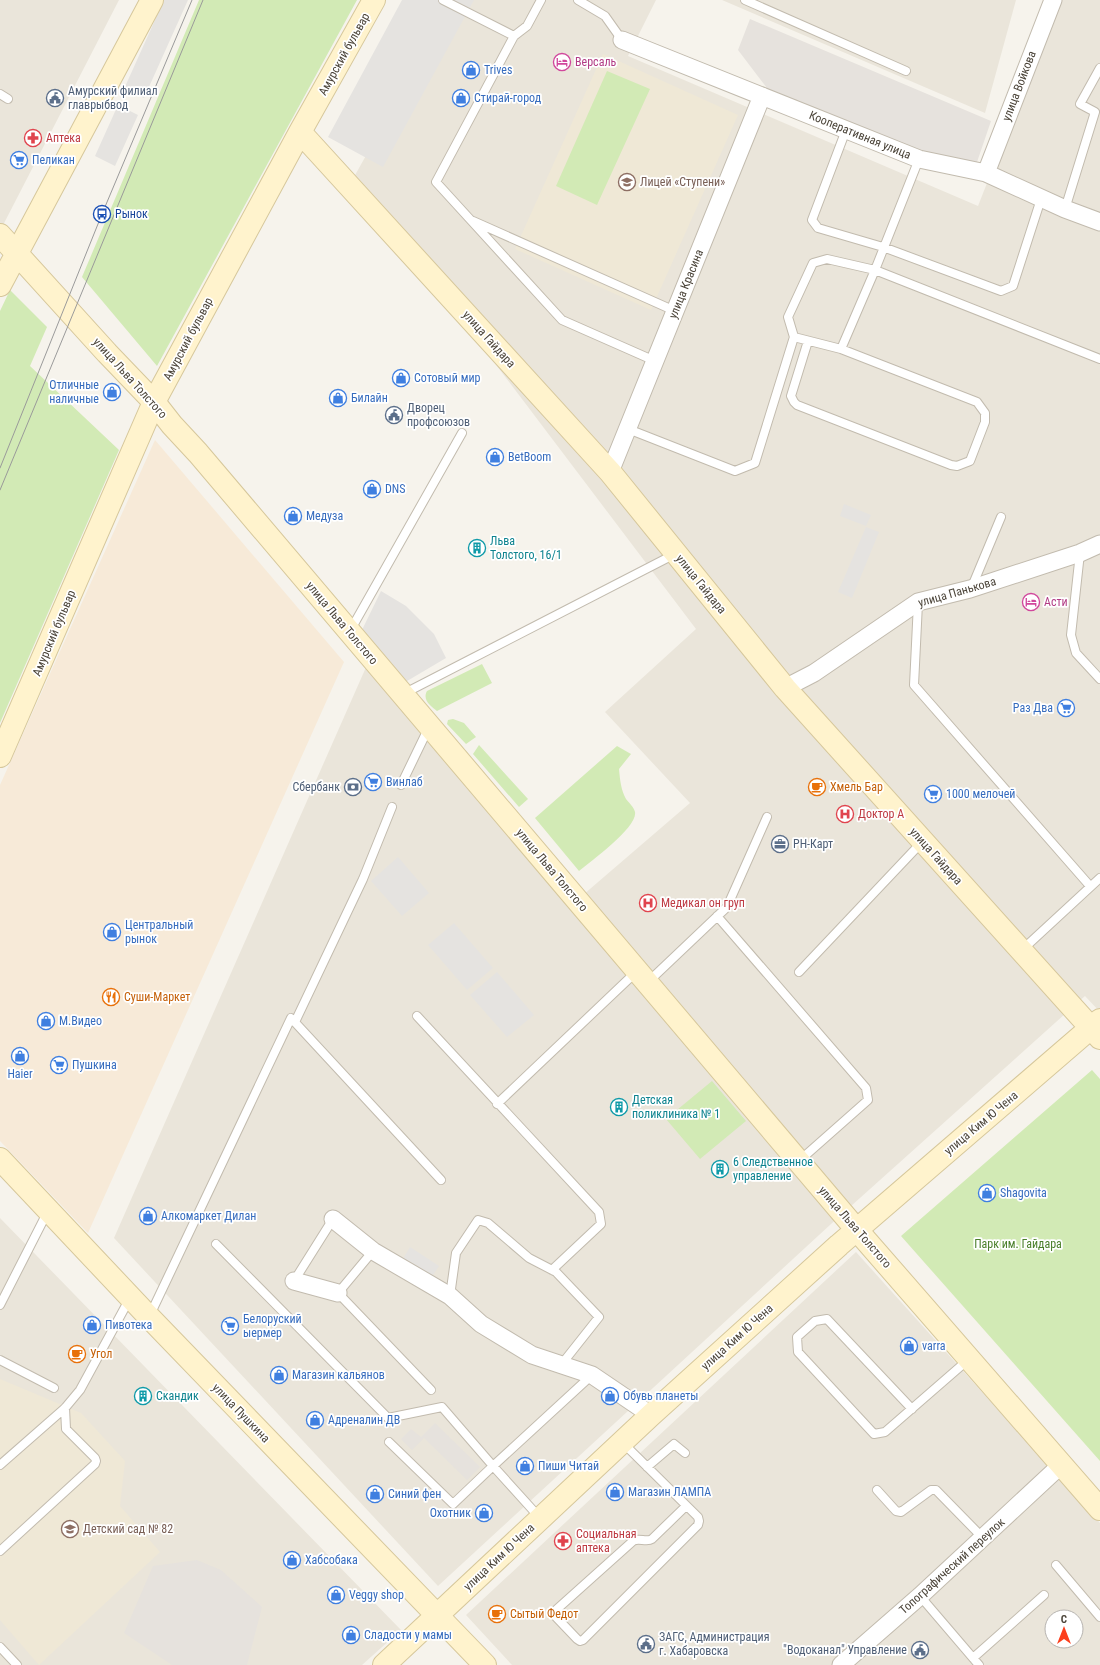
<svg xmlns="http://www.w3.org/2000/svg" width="1100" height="1665" viewBox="0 0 1100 1665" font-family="'Roboto Condensed',sans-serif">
<rect width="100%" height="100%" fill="#f6f3ec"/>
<!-- residential -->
<path fill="#eae5da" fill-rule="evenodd" d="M0 0H119L0 231Z
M453 0H656L628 56 978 206 1059 0H1100V1012L1085 996 831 1224 438 1586 114 1238 367 665 569 907 690 803 605 712 696 629 354 177Z
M722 0H1016L985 113Z
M0 1218 401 1630 362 1665H0Z
M856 1252 1100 1523V1665H512L466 1615ZM1052 1617H1076V1641H1052Z"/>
<!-- commercial -->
<path fill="#f7ead8" d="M155 440 344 662 88 1233 0 1141V785Z"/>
<!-- industrial -->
<path fill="#e6e2dd" d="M750 19 991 121 976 165 926 158 770 92 738 50Z
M435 1423 480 1467 467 1480 424 1438 412 1450 401 1439 411 1429 421 1437Z
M197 1560 221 1570 262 1607 247 1665H172L124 1633 153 1566Z"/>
<!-- education -->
<path fill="#efe8d6" d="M603 54 738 115 651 310 515 249Z
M0 1379 81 1413 125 1461 120 1506 160 1552 39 1665 0 1620Z"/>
<!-- green -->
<path fill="#d2eab5" d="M199 0H357L157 366 82 277Z
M607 71 650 89 597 205 556 186Z
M10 290 47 327 30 366 119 450 0 723V311Z
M482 664 492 683 437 711C431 706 422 700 427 691Z
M453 719 464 723 476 737 466 744 447 724 448 720Z
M479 745 528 799 519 807 473 754Z
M617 746 631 754 619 769C620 780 621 790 626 799 629 803 634 807 635 812 638 827 591 861 579 871L535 818Z
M1092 1070 1100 1079V1461L901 1236Z
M712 1081 746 1121 700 1159 666 1119Z"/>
<!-- parking -->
<path fill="#e5e3e0" d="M164 0H188L144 98 124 89Z
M402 0H474L383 167 328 137Z
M118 105 138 115 115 166 95 156Z
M844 504 871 515 866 526 840 516Z
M866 527 879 532 852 598 838 592Z
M381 591 406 606 434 634 446 658 402 684 361 632Z
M398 857 429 893 402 916 371 881Z
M454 923 493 968 467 990 428 945Z
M497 972 534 1015 507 1037 470 995Z
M410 1247 439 1266 429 1281 401 1262Z"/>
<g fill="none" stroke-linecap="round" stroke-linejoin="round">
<!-- lane casing -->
<g stroke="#c2bbae" stroke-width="10">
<path id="lane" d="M443 0 514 36 436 182 562 320 655 361
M578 0 605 16 622 40
M745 0 906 71
M514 36 527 26 541 0
M0 94 8 99
M846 130 812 220 818 228 883 247 1001 291 1013 286 1041 199
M1065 209 1095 112 1080 104 1100 68
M473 221 675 311
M794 337 788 317 813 263 827 259 875 270 1100 359
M808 341 791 396 794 402 797 405 951 465 957 466 970 461 985 422V413L977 402 841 349
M628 429 735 471 755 463 794 337 841 349 875 270 919 159
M1080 553 1071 635 1076 653 1100 679
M971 589 1001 517
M918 603 914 685 1090 886
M350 631 462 433
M403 694 675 554
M401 785 429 727
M717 916 866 1088 868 1100 799 1161
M1022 950 1100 878
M799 972 922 842
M648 982 727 907 767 817
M417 1016 599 1212 601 1224 552 1270
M295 1022 363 879 392 807
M497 1104 636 972
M216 1244 388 1418 442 1407 493 1466 453 1504 389 1442
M373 1251 338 1293 431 1390
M294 1281 333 1219
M450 1296 456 1253 478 1220 488 1223 529 1258 556 1272 599 1317 561 1365
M0 1305 48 1211
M150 1315 291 1018 441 1180
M0 1360 54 1388
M912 1409 827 1319 815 1321 797 1337 798 1352 874 1434 885 1432 969 1359
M622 1442 698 1517 699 1521 698 1525 583 1640 580 1641 577 1639 556 1617 555 1613 556 1610 633 1541C639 1537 646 1543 652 1539L686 1506
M0 1465 65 1408 80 1390 130 1298
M647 1467 674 1444 685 1453
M877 1490 896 1511 901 1512 931 1490H936L983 1538
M540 1518 493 1466 592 1375
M0 1551 95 1464 96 1461 95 1458 66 1429 65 1408
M1056 1565 1100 1617
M920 1596 979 1665
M0 1647 17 1665
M973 1658 1044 1595"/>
</g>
<!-- street casing -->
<g stroke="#c2bbae" stroke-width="19">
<path id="street" d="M622 40 919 159 986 173 1065 209 1100 222
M986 173 1053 0
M610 472 762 96
M785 688 814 673 918 602 970 589 1080 553 1100 544
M333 1219 373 1251 450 1296 481 1324 532 1355 592 1375 651 1415
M294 1281 338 1293
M841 1665 920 1596 1061 1465"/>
</g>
<!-- secondary casing -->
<g stroke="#d6c79b" stroke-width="24">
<path id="secondary" d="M300 132 610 472 785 688 1100 1038
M0 235 107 353 154 402 172 425 198 453 856 1229 1100 1509
M0 285 152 0
M0 756 154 402 300 132 374 0
M0 1159 149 1317 485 1665
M384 1665 651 1415 839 1245 1100 1020"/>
</g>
<!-- lane -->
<use href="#lane" stroke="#fff" stroke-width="8"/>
<!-- street -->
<use href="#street" stroke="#fff" stroke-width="17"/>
<!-- secondary -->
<use href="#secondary" stroke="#fff3cd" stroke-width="22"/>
<!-- tram -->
<path stroke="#9a9a9a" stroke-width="1" d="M0 468 102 214 192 0
M0 490 203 0"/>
</g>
<!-- icons -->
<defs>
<g id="hotel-ring" transform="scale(0.9)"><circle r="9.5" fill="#fff" stroke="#d1479c" stroke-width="1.5"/><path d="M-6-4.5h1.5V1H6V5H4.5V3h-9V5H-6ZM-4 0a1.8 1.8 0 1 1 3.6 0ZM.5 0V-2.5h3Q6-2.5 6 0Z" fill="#d1479c"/></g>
<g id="shop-ring" transform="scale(0.9)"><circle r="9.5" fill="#fff" stroke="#3f7fe0" stroke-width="1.5"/><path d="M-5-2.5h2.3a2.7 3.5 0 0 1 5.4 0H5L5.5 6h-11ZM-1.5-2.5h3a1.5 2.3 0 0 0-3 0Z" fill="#3f7fe0"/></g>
<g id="civic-ring" transform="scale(0.9)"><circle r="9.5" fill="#fff" stroke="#5c6f8a" stroke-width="1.5"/><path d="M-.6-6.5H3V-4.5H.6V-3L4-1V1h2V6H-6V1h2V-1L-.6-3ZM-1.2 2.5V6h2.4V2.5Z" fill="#5c6f8a"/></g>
<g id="pharmacy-ring" transform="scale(0.9)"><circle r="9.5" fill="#fff" stroke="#e0444e" stroke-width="1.5"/><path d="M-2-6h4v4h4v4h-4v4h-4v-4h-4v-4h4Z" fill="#e0444e"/></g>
<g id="supermarket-ring" transform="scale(0.9)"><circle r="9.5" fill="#fff" stroke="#3f7fe0" stroke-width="1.5"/><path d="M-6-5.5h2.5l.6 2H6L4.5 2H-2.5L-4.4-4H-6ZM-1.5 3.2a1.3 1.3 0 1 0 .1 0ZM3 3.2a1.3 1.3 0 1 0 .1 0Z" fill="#3f7fe0"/></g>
<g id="school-ring" transform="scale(0.9)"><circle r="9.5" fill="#fff" stroke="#8d6e63" stroke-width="1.5"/><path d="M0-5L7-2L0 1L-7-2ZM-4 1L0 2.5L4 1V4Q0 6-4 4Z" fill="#8d6e63"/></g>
<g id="bus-ring" transform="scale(0.9)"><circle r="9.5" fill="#fff" stroke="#1a4fb4" stroke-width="1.5"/><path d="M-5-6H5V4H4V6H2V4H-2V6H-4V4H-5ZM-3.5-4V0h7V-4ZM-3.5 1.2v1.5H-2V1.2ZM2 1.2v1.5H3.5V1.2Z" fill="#1a4fb4"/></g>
<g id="building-ring" transform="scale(0.9)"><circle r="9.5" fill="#fff" stroke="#0f9aa8" stroke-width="1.5"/><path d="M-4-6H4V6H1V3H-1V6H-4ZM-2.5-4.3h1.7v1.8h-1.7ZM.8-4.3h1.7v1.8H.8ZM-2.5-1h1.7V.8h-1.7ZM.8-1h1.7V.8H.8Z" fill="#0f9aa8"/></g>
<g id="bank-ring" transform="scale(0.9)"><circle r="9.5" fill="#fff" stroke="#5c6f8a" stroke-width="1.5"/><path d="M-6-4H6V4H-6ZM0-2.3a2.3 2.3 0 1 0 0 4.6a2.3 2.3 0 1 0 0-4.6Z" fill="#5c6f8a"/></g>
<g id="cafe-ring" transform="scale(0.9)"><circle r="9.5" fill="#fff" stroke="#e8710a" stroke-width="1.5"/><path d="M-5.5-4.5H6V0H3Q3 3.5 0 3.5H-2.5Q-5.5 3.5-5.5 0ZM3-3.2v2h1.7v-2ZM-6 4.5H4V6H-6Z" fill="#e8710a"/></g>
<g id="hospital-ring" transform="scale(0.9)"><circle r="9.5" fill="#fff" stroke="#e0444e" stroke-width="1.5"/><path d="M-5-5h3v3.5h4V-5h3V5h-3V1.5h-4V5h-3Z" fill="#e0444e"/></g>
<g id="office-ring" transform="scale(0.9)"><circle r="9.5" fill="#fff" stroke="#5c6f8a" stroke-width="1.5"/><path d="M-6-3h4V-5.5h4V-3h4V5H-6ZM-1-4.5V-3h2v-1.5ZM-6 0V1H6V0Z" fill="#5c6f8a"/></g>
<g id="restaurant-ring" transform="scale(0.9)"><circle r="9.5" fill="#fff" stroke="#e8710a" stroke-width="1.5"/><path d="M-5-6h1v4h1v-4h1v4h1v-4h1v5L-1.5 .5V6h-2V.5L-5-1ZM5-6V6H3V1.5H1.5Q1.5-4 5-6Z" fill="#e8710a"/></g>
</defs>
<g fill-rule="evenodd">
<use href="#hotel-ring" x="562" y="62"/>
<use href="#shop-ring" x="471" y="70"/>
<use href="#civic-ring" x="55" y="98"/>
<use href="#shop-ring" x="461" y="98"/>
<use href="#pharmacy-ring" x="33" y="138"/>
<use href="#supermarket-ring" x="19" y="160"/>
<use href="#school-ring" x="627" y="182"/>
<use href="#bus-ring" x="102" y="214"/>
<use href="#shop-ring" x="401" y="378"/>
<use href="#shop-ring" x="112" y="392"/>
<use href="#shop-ring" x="338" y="398"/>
<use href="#civic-ring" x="394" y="415"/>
<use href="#shop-ring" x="495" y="457"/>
<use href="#shop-ring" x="372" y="489"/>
<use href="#shop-ring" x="293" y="516"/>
<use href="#building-ring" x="477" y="548"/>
<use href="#hotel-ring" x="1031" y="602"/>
<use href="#supermarket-ring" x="1066" y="708"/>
<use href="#supermarket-ring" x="373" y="782"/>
<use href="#bank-ring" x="353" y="787"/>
<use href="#cafe-ring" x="817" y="787"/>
<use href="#supermarket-ring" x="933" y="794"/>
<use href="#hospital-ring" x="845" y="814"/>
<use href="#office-ring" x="780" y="844"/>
<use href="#hospital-ring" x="648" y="903"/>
<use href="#shop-ring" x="112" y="932"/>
<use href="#restaurant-ring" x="111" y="997"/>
<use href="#shop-ring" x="46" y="1021"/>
<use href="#shop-ring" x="20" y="1056"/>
<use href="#supermarket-ring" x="59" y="1065"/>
<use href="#building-ring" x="619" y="1107"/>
<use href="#building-ring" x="720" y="1169"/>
<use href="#shop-ring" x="987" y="1193"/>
<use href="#shop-ring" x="148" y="1216"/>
<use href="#shop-ring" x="92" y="1325"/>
<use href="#supermarket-ring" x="230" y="1326"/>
<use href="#shop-ring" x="909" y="1346"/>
<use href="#cafe-ring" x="77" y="1354"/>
<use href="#shop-ring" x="279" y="1375"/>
<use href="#building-ring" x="143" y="1396"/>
<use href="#shop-ring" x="610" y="1396"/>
<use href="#shop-ring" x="315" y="1420"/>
<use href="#shop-ring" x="525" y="1466"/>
<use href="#shop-ring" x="615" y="1492"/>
<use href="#shop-ring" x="375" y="1494"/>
<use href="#shop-ring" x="484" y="1513"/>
<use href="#school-ring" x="70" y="1529"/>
<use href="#pharmacy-ring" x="563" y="1541"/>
<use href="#shop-ring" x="292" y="1560"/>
<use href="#shop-ring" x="336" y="1595"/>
<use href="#cafe-ring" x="497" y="1614"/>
<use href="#shop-ring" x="351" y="1635"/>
<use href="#civic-ring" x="646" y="1644"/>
<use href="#civic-ring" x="920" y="1650"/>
</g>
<g text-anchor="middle" stroke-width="3.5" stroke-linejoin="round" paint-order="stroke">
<!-- street labels -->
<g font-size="12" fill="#4b4439" stroke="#fff">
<text transform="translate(344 54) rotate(-61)" y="4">Амурский бульвар</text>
<text transform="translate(1019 86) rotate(-69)" y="4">улица Войкова</text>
<text transform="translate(860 135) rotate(22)" y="4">Кооперативная улица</text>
<text transform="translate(686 284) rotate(-68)" y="4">улица Красина</text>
<text transform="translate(188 339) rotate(-62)" y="4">Амурский бульвар</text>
<text transform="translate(489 339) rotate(48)" y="4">улица Гайдара</text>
<text transform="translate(130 378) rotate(48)" y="4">улица Льва Толстого</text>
<text transform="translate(701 584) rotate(51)" y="4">улица Гайдара</text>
<text transform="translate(957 592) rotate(-16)" y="4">улица Панькова</text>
<text transform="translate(342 623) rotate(50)" y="4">улица Льва Толстого</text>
<text transform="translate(54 633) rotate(-67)" y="4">Амурский бульвар</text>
<text transform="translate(936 856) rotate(48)" y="4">улица Гайдара</text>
<text transform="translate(552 870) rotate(50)" y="4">улица Льва Толстого</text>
<text transform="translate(981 1123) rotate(-40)" y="4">улица Ким Ю Чена</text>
<text transform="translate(855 1227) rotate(49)" y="4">улица Льва Толстого</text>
<text transform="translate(737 1337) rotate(-42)" y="4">улица Ким Ю Чена</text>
<text transform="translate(241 1413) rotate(46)" y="4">улица Пушкина</text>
<text transform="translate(499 1557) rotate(-43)" y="4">улица Ким Ю Чена</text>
<text transform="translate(952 1566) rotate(-42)" y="4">Топографический переулок</text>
</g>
<!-- hotel labels -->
<g font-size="12" fill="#b23c85" stroke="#fff" text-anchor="start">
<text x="575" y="66">Версаль</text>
<text x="1044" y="606">Асти</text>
</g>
<!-- shop labels -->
<g font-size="12" fill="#366cbe" stroke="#fff" text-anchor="start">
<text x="484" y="74">Trives</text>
<text x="474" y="102">Стирай-город</text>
<text x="32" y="164">Пеликан</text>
<text x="414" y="382">Сотовый мир</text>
<text x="99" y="389" text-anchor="end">Отличные<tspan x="99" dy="14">наличные</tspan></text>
<text x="351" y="402">Билайн</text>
<text x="508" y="461">BetBoom</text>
<text x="385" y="493">DNS</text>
<text x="306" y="520">Медуза</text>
<text x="1053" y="712" text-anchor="end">Раз Два</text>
<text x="386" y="786">Винлаб</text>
<text x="946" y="798">1000 мелочей</text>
<text x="125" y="929">Центральный<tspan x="125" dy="14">рынок</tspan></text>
<text x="59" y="1025">М.Видео</text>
<text x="72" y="1069">Пушкина</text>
<text x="20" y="1078" text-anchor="middle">Haier</text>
<text x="1000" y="1197">Shagovita</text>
<text x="161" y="1220">Алкомаркет Дилан</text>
<text x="243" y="1323">Белоруский<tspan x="243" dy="14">ыермер</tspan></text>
<text x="105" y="1329">Пивотека</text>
<text x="922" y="1350">varra</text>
<text x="292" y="1379">Магазин кальянов</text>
<text x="623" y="1400">Обувь планеты</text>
<text x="328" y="1424">Адреналин ДВ</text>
<text x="538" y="1470">Пиши Читай</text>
<text x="628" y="1496">Магазин ЛАМПА</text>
<text x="388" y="1498">Синий фен</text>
<text x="471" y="1517" text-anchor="end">Охотник</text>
<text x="305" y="1564">Хабсобака</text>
<text x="349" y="1599">Veggy shop</text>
<text x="364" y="1639">Сладости у мамы</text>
</g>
<!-- service labels -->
<g font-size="12" fill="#4e5e75" stroke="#fff" text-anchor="start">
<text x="68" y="95">Амурский филиал<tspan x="68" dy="14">главрыбвод</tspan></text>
<text x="407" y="412">Дворец<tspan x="407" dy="14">профсоюзов</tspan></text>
<text x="340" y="791" text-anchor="end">Сбербанк</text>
<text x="793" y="848">РН-Карт</text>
<text x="659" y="1641">ЗАГС, Администрация<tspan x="659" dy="14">г. Хабаровска</tspan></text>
<text x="907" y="1654" text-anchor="end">"Водоканал" Управление</text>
</g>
<!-- health labels -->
<g font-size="12" fill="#be3a42" stroke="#fff" text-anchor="start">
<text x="46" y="142">Аптека</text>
<text x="858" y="818">Доктор А</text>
<text x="661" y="907">Медикал он груп</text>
<text x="576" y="1538">Социальная<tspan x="576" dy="14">аптека</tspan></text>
</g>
<!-- education labels -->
<g font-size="12" fill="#785e54" stroke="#fff" text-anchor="start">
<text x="640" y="186">Лицей «Ступени»</text>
<text x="83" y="1533">Детский сад № 82</text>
</g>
<!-- transit labels -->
<g font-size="12" fill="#164399" stroke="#fff" text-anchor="start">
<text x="115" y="218">Рынок</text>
</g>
<!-- culture labels -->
<g font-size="12" fill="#0d838f" stroke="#fff" text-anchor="start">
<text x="490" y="545">Льва<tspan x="490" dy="14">Толстого, 16/1</tspan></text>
<text x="632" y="1104">Детская<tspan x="632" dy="14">поликлиника № 1</tspan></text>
<text x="733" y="1166">6 Следственное<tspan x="733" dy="14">управление</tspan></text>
<text x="156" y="1400">Скандик</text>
</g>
<!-- food labels -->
<g font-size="12" fill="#c56008" stroke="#fff" text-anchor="start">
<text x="830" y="791">Хмель Бар</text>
<text x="124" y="1001">Суши-Маркет</text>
<text x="90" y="1358">Угол</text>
<text x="510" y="1618">Сытый Федот</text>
</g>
<!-- park labels -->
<g font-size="12" fill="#4a7f2a" stroke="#fff">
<text x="1018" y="1248">Парк им. Гайдара</text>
</g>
</g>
<!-- north arrow -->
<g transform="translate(1064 1629)"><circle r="19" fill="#ffffff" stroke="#b7b4b0"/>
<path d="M0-3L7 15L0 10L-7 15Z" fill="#fc3f1d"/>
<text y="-6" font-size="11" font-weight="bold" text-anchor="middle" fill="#4b4439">С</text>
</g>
</svg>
